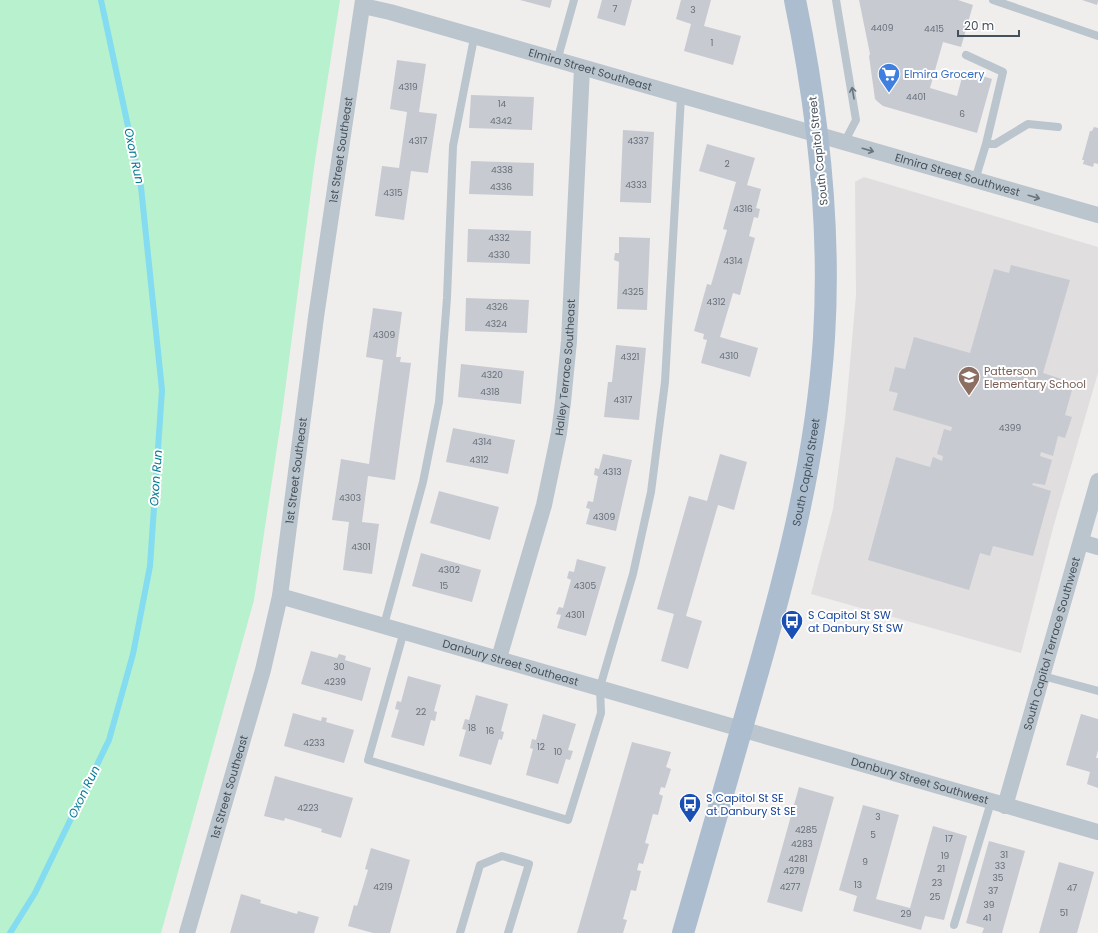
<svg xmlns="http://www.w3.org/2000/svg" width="1098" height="933" viewBox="0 0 1098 933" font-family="Poppins,sans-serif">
<rect width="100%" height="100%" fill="#f0eded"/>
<!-- education -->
<path fill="#e1dedf" d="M864 177 1098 247V373L1053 528 1021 653 811 594 833 509 845 420 856 295 855 182Z"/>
<!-- green -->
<path fill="#b8f1cd" d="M0 0H340L315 160 282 414 254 600 161 933H0Z"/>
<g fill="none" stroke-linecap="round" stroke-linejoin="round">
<!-- stream -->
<path stroke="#83dcf0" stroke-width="6" d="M10 933 35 893 109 740 133 654 150 566 162 390 141 187 101 0"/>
</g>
<!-- building -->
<path fill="#c7cad0" d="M520 0H552L550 8Z
M602 0H632L625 26 597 18Z
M681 0H711L704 26 741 36 733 65 684 51 691 24 676 19Z
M859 0H958L973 5 961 47 943 42 930 88 957 96 964 70 992 79 977 133 883 106 878 102 875 99 869 56 870 54Z
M1082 0H1098V1L1097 5Z
M397 60 426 64 419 112 437 114 428 173 411 171 404 220 375 216 382 166 399 168 407 112 390 109Z
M471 95 534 97 532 130 469 128Z
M1094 127 1098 128V164L1094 163 1093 167 1083 164 1084 160H1082L1090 131H1092Z
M623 130 654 132 651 203 620 202Z
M707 144 755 158 747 185 761 189 756 208 760 209 758 218 754 217 749 236 755 238 740 295 733 293 720 337 758 348 750 377 701 363 707 340 703 339 704 334 694 331 707 284 711 285 727 230 723 229 736 182 699 171Z
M471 161 534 163 533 196 469 194Z
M468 229 531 231 530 264 467 262Z
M619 237 650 238 647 310 617 309 619 262 614 260 615 253H619Z
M1011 265 1070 280 1043 373 1074 383 1065 415 1072 417 1065 438 1058 436 1053 456 1041 452 1040 456 1052 460 1045 485 1033 483 1032 485 1051 491 1033 556 993 546 990 556 980 553 969 590 868 560 896 457 930 467 933 457 942 461 943 456 937 454 944 429 951 431 952 427 893 410 898 393 889 391 895 367 905 369 914 337 970 353 994 269 1009 273Z
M466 298 529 300 527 333 465 331Z
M373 308 402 312 396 357H401L400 362 411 363 395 480 368 476 362 522 379 524 372 574 343 570 349 522 332 520 341 459 369 464 383 360 366 357Z
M616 345 646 348 639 420 604 417 608 382H612Z
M461 364 524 371 521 404 458 397Z
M453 428 515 440 508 474 446 462Z
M603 454 632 460 616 531 586 524 590 509 586 508 588 501 593 502 598 476 594 475 595 468 599 469Z
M720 454 747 462 734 510 718 505 686 616 702 621 688 669 661 661 674 614 657 609 689 496 707 501Z
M439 491 499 507 490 540 430 523Z
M421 553 481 570 472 602 412 586Z
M577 559 606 567 586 636 557 628 561 615 556 614 559 607 563 608 571 580 567 578 569 571 574 572Z
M311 651 337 658 339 654 346 656 345 660 371 668 362 701 301 684Z
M408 676 441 685 434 711 437 712 435 721 431 720 424 746 391 737 399 710 395 709 397 701 401 702Z
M476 695 508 704 501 731 504 732 502 740 499 739 491 765 459 756 466 730 462 729 465 719 469 720Z
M293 713 321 721 322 717 327 718 326 722 354 730 344 763 284 746Z
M543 714 576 724 568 750 573 751 570 760 566 759 558 784 526 775 533 749 530 748 532 739 536 740Z
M1081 714 1098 719V750L1096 758H1098V788L1087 784 1090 772 1066 765Z
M632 742 671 752 666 767 671 769 665 788 661 787 659 794 663 796 658 815 653 814 645 843 649 844 643 864 639 863 637 870 641 871 636 891 631 890 623 919 627 920 623 933H577Z
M275 776 353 798 341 838 321 832 322 829 285 818 284 821 264 816Z
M799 787 834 797 802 912 767 902Z
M863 805 899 815 876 899 910 908 933 826 967 836 944 920 925 916 921 930 853 911 857 896 839 890Z
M989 841 1025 851 1002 933H982L984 928 966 923Z
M371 848 410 860 390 933H373L348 926 354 905 357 906 368 870 365 869Z
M1059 862 1094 872 1077 933H1039Z
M241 894 261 900 260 903 297 914 298 911 319 917 314 933H230Z"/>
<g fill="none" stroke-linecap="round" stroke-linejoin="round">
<!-- lane -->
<path stroke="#bbc5cd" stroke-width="8" d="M836 0 856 120 844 143
M993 0 1098 36
M966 55 1003 72 986 144
M557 61 574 0
M975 180 986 144H995L1028 124 1058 127
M384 625 423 482 439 402 447 298 453 146 474 38
M404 631 368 760 568 820 601 713 600 687 633 574 651 492 665 382 681 97
M1043 676 1098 691
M954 925 991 802
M460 933 480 865 502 856 529 864 508 933"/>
<!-- street -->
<g stroke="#bbc5cd" stroke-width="16">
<path id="s1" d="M363 6 390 12 1098 215"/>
<path d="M1081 542 1098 547"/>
<path id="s2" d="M280 596 1098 832"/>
<path id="s3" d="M499 658 544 505 559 433 563 402 569 341 582 68"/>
<path id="s4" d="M1005 806 1098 481"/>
<path id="s5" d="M187 933 263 670 280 596 316 317 363 0"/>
</g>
<!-- primary -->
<path stroke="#abbdce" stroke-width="22" id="s6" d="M683 933C705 856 727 779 749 703 784 582 816 464 824 338 831 224 818 111 795 0"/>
</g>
<!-- one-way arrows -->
<defs><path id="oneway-shaft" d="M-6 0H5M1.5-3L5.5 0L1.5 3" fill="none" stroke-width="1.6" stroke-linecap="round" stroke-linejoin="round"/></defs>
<g stroke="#68747e">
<use href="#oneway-shaft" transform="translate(853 93) rotate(-100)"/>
<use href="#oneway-shaft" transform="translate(868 150) rotate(16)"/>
<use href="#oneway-shaft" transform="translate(1034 197) rotate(16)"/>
</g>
<!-- icons -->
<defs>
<g id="supermarket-pin" transform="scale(1.15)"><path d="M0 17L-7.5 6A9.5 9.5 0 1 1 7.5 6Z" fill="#3f7fe0" stroke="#fff"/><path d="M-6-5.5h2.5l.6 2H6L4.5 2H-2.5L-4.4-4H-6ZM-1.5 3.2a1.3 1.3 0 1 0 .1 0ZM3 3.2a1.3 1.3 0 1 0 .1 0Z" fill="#fff"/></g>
<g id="school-pin" transform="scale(1.15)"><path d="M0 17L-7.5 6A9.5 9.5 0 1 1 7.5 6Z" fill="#8d6e63" stroke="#fff"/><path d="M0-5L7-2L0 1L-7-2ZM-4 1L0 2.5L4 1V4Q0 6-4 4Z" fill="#fff"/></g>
<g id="bus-pin" transform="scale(1.15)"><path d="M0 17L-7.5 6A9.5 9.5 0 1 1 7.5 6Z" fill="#1a4fb4" stroke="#fff"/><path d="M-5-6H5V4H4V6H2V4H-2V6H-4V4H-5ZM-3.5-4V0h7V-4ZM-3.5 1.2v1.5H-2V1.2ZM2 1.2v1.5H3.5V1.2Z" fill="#fff"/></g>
</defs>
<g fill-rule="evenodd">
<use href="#supermarket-pin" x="889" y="74"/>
<use href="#school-pin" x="969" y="377"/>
<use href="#bus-pin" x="792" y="621"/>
<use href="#bus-pin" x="690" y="804"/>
</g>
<g text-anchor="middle" stroke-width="4" stroke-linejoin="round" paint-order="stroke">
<!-- number labels -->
<g font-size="9" fill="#666f79">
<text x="615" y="12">7</text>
<text x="693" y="13">3</text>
<text x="882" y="31">4409</text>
<text x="934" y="32">4415</text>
<text x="712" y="46">1</text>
<text x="408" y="90">4319</text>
<text x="916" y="100">4401</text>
<text x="502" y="107">14</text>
<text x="962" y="117">6</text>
<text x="501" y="124">4342</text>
<text x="418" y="144">4317</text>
<text x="638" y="144">4337</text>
<text x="727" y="167">2</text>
<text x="502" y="173">4338</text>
<text x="636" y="188">4333</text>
<text x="501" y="190">4336</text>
<text x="393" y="196">4315</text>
<text x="743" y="212">4316</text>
<text x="499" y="241">4332</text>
<text x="499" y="258">4330</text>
<text x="733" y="264">4314</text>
<text x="633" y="295">4325</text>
<text x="716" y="305">4312</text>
<text x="497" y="310">4326</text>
<text x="496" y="327">4324</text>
<text x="384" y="338">4309</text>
<text x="729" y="359">4310</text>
<text x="630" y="360">4321</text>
<text x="492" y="378">4320</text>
<text x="490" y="395">4318</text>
<text x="623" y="403">4317</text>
<text x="1010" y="431">4399</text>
<text x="482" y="445">4314</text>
<text x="479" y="463">4312</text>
<text x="612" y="475">4313</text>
<text x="350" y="501">4303</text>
<text x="604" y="520">4309</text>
<text x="361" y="550">4301</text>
<text x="449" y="573">4302</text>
<text x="444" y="589">15</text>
<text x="585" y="589">4305</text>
<text x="575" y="618">4301</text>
<text x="339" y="670">30</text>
<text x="335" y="685">4239</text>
<text x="421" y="715">22</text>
<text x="472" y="731">18</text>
<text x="490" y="734">16</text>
<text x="314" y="746">4233</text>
<text x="541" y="750">12</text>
<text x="558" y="755">10</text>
<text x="308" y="811">4223</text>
<text x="878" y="820">3</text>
<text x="806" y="833">4285</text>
<text x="873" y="838">5</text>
<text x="949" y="842">17</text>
<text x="802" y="847">4283</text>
<text x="1004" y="858">31</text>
<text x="945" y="859">19</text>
<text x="798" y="862">4281</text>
<text x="865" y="865">9</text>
<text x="1000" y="869">33</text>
<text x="941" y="872">21</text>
<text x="794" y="874">4279</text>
<text x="998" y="881">35</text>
<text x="937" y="886">23</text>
<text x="858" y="888">13</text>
<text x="383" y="890">4219</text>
<text x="790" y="890">4277</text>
<text x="1072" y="891">47</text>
<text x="993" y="894">37</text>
<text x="935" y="900">25</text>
<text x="989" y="908">39</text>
<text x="1064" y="916">51</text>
<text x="906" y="917">29</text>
<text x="987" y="921">41</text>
</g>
<!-- street labels -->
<g font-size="11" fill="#45515c" stroke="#fff">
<text dy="4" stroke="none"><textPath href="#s1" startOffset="236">Elmira Street Southeast</textPath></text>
<text dy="4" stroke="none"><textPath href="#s5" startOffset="800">1st Street Southeast</textPath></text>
<text transform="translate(818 151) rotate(-96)" y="4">South Capitol Street</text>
<text dy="4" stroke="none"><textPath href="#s1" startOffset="618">Elmira Street Southwest</textPath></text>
<text dy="4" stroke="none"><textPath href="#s3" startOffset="299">Halley Terrace Southeast</textPath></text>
<text dy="4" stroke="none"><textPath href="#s5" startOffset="476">1st Street Southeast</textPath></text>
<text dy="4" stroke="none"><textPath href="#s6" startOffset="477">South Capitol Street</textPath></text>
<text dy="4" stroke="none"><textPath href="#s4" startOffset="169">South Capitol Terrace Southwest</textPath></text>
<text dy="4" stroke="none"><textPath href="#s2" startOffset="240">Danbury Street Southeast</textPath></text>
<text dy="4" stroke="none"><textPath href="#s2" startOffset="666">Danbury Street Southwest</textPath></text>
<text dy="4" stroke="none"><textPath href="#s5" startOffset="152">1st Street Southeast</textPath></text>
</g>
<!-- shop labels -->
<g font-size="11" fill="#366cbe" stroke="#fff" text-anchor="start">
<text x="904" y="78">Elmira Grocery</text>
</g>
<!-- education labels -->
<g font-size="11" fill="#785e54" stroke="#fff" text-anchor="start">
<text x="984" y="375">Patterson<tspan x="984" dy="13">Elementary School</tspan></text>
</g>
<!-- transit labels -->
<g font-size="11" fill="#164399" stroke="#fff" text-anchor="start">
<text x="808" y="619">S Capitol St SW<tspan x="808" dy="13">at Danbury St SW</tspan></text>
<text x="706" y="802">S Capitol St SE<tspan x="706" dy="13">at Danbury St SE</tspan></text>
</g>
<!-- water labels -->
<g font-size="12" font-style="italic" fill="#077b96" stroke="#fff">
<text transform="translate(134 156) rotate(78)" y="4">Oxon Run</text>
<text transform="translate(156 478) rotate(-86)" y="4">Oxon Run</text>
<text transform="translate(84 792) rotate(-64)" y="4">Oxon Run</text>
</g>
</g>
<!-- scale -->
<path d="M958 30v6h61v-6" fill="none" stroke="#45515c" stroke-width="2"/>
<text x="964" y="30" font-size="12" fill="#45515c" stroke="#ffffff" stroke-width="3" paint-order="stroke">20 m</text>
</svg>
